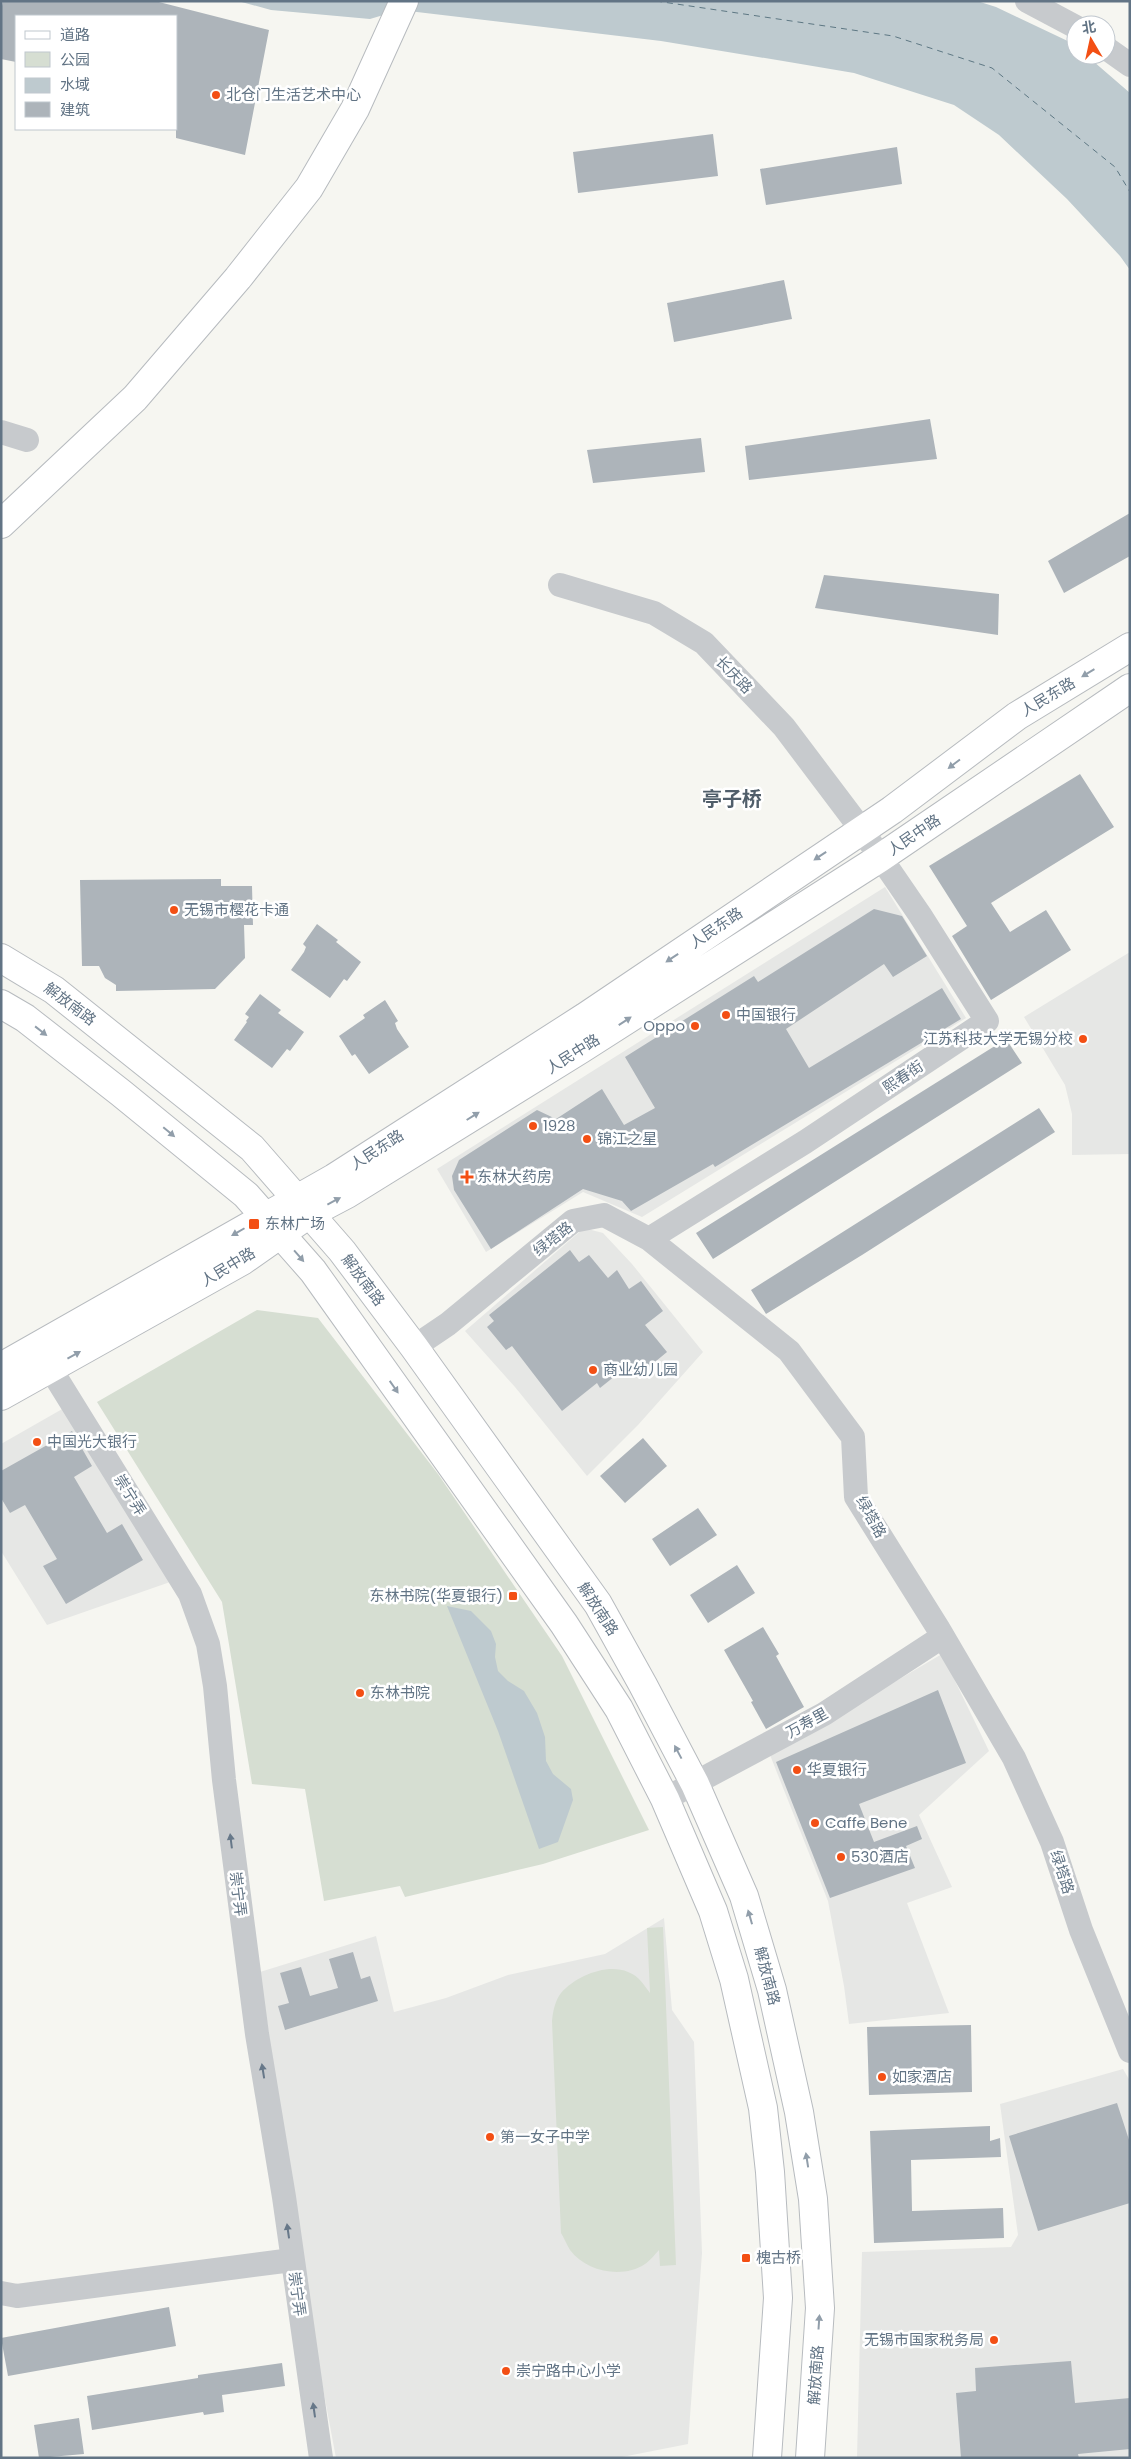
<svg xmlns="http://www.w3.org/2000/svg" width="1131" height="2459" viewBox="0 0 1131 2459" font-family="Poppins,'Noto Sans SC',sans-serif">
<rect width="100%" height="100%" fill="#f6f6f1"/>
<!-- built -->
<path fill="#e6e7e5" d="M885 887 966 1018 642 1217 583 1192 486 1252 437 1169Z
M1130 952V1154L1072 1155V1114L1065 1085 1024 1017Z
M584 1228 603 1233 632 1264 703 1352 638 1425 587 1476 515 1387 465 1331Z
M64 1408 173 1581 47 1625 1 1551V1444Z
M942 1654 989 1751 919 1815 952 1887 907 1903 949 2013 849 2024 844 1986 828 1901 770 1755Z
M664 1918 672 2010 694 2042 702 2253 688 2444 617 2458H336L306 2298 260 1972 376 1936 394 2012 446 1998 508 1975 605 1954Z
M1123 2069 1130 2081V2458H857L862 2252 1011 2247 1018 2235 1000 2104Z"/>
<!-- green -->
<path fill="#d6ded2" d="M257 1310 318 1318 438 1474 562 1656 649 1830 543 1864 405 1897 400 1886 324 1901 305 1789 252 1784 222 1602 97 1402Z
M663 1927 676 2265 660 2266 659 2250C655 2254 650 2261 645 2264 623 2279 586 2272 570 2250 567 2245 564 2238 561 2233L552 2021C553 2011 555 2001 561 1993 576 1976 607 1963 628 1972 639 1976 644 1985 650 1993L647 1928Z"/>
<!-- water -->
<path fill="#becacf" d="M238 1H977L996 7 1074 44 1076 46V55H1086L1130 93V270L1120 256 1067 199 999 135 954 105 854 73 783 61 661 41 400 10 370 19 271 10Z
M447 1606 471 1611 491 1631 496 1644 495 1657 498 1671 508 1681 524 1691 537 1713 545 1737 546 1761 553 1774 571 1789 573 1800 558 1842 539 1849 498 1731Z"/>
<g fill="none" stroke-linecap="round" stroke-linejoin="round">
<!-- ferry -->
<path stroke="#5d7783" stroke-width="1" stroke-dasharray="6 5" stroke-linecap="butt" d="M656 1 893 36 992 68 1115 167 1130 192"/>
</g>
<!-- building -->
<path fill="#adb4ba" d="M3 1H155L269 30 245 155 176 138V16H16V62L1 59V11Z
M713 134 718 176 578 193 573 152Z
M897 147 902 184 766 205 760 169Z
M784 280 792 319 674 342 667 303Z
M930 419 937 459 749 480 745 446Z
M701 438 705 472 593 483 587 450Z
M1130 513V556L1064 593 1048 561Z
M824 575 999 594 998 635 815 608Z
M1080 774 1114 827 991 903 1010 932 1046 910 1071 950 991 1000 952 936 967 926 929 866Z
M221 879V886H252L253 925H244L245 958 215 989 116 991V985L105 978 99 966H82L80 880Z
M874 909 902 916 927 956 893 977 884 964 786 1029 809 1068 942 988 961 1019 715 1167 713 1164 631 1211 622 1201 583 1189 491 1249 454 1190 452 1176 459 1160 537 1110 556 1119 602 1089 624 1125 655 1108 625 1057 754 976 758 982Z
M317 924 338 940 336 942 361 962 347 981 344 979 330 998 291 970 304 952 306 947 303 944Z
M260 994 281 1010 278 1013 304 1032 290 1051 287 1049 272 1068 234 1040 247 1022 246 1021 249 1017 245 1014Z
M385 1000 398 1021 395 1023 397 1029 409 1047 369 1074 355 1054 352 1056 339 1036 365 1018 363 1015Z
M1006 1039 1022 1063 713 1259 696 1233Z
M1039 1108 1055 1132 862 1255 766 1314 751 1290Z
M570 1250 579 1262 589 1255 608 1278 617 1270 629 1289 641 1281 663 1311 645 1325 667 1352 644 1371 640 1366 624 1378 620 1372 600 1388 597 1383 562 1411 512 1346 506 1350 487 1327 494 1321 489 1315Z
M72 1431 92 1466 74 1477 107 1533 122 1524 143 1560 66 1604 43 1566 57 1559 25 1505 10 1513 1 1498V1471Z
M643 1438 667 1466 625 1503 600 1476Z
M698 1508 717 1535 670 1566 652 1539Z
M737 1565 755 1593 708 1623 690 1595Z
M763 1627 779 1654 776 1656 804 1707 766 1729 751 1702 753 1701 724 1650Z
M938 1690 966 1763 859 1804 874 1842 917 1826 922 1839 906 1846 915 1868 830 1898 776 1762Z
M353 1952 361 1979 370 1976 378 2001 285 2030 278 2006 289 2003 280 1973 301 1967 310 1996 338 1988 329 1959Z
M971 2025 972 2092 869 2095 867 2027Z
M1117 2103 1130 2143V2203L1038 2231 1009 2136Z
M990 2126V2141L1000 2138 1001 2157 911 2160 912 2211 1003 2208 1004 2238 874 2243 870 2131Z
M169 2307 176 2346 8 2376 1 2338Z
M1071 2361 1075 2403 1130 2398V2449L1078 2454 1079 2458H961L956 2393 976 2391 975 2368Z
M282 2363 285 2386 222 2395 224 2412 204 2415 203 2412 92 2430 87 2396 198 2378V2375Z
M79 2418 84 2454 39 2458 34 2425Z"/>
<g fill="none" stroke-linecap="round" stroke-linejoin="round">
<!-- major casing -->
<g stroke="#b7bbbf" stroke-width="30">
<path id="major" d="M1 524 135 398 238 278 309 188 355 109 404 1
M1 958 54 990 252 1148 342 1251 414 1347 598 1604 643 1685 695 1784 744 1896 772 1990 799 2112 813 2199 820 2308 810 2458
M1 1004 25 1018 121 1093 246 1195 313 1271 564 1624 619 1709 665 1799 713 1911 734 1979 763 2108 770 2172 778 2298 767 2458
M1 1367 334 1178 585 1017 892 810 1017 716 1130 647
M1 1396 242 1261 309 1214 347 1194 581 1049 880 858 1130 688"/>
</g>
<!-- minor -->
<path stroke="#c7cacd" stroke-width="24" d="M1027 1 1076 27
M1106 48 1130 65
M1 432 27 440
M560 585 654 613 704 643 784 727 861 829 920 915 987 1021 805 1142 649 1239
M414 1347 448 1324 573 1221 604 1215 649 1239 789 1351 853 1437 856 1497 938 1628 1014 1758 1052 1842 1081 1930 1130 2051
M50 1368 190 1594 208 1644 215 1686 224 1780 257 2034 284 2197 321 2458
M665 1799 824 1714 942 1637
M1 2293 17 2296 292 2260"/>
<!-- major -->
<use href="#major" stroke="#fff" stroke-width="28"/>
</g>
<!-- one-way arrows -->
<defs><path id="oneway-solid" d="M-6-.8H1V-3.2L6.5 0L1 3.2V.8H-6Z" transform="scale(1.25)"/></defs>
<g fill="#919eaa">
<use href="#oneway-solid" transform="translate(1088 673) rotate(149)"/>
<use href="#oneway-solid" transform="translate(954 764) rotate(143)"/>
<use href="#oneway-solid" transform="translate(820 856) rotate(146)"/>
<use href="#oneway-solid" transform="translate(672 958) rotate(146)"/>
<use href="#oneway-solid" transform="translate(625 1021) rotate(-33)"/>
<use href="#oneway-solid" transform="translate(41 1031) rotate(38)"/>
<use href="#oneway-solid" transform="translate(473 1116) rotate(-32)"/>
<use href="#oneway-solid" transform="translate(169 1132) rotate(40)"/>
<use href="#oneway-solid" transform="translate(334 1201) rotate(-28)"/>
<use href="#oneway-solid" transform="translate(238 1232) rotate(150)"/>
<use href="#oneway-solid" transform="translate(299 1256) rotate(49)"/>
<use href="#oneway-solid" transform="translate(74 1355) rotate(-29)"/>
<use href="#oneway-solid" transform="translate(394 1387) rotate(55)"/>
<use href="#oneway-solid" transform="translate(678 1752) rotate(-118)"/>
<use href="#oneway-solid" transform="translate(750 1917) rotate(-106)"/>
<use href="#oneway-solid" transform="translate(807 2160) rotate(-99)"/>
<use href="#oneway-solid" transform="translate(819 2322) rotate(-86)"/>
</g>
<g fill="#677889">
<use href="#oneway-solid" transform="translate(231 1841) rotate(-97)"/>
<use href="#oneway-solid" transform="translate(263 2071) rotate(-99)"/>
<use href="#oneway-solid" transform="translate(288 2231) rotate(-98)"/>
<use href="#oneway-solid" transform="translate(314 2410) rotate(-98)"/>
</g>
<!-- markers -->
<g fill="#f34f14" stroke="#fff" stroke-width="2">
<circle cx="216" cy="95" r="5"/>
<circle cx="174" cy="910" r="5"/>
<circle cx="726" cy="1015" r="5"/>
<circle cx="695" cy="1026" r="5"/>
<circle cx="1083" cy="1039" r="5"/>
<circle cx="533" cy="1126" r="5"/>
<circle cx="587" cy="1139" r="5"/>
<path d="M464.5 1169.5h5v5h5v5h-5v5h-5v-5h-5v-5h5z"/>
<rect x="248" y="1218" width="12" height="12" rx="2.5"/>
<circle cx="593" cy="1370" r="5"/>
<circle cx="37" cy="1442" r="5"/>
<rect x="508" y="1591" width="10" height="10" rx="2.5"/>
<circle cx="360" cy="1693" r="5"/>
<circle cx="797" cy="1770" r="5"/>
<circle cx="815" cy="1823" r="5"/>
<circle cx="841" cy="1857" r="5"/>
<circle cx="882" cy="2077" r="5"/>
<circle cx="490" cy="2137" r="5"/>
<rect x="741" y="2253" width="10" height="10" rx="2.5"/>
<circle cx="994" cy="2340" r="5"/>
<circle cx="506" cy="2371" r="5"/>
</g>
<g text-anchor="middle" stroke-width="5" stroke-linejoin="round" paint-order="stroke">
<!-- poi labels -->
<g font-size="15" fill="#627485" stroke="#fff" text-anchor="start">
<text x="226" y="100">北仓门生活艺术中心</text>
<text x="184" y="915">无锡市樱花卡通</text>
<text x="736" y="1020">中国银行</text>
<text x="685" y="1031" text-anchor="end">Oppo</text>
<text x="1073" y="1044" text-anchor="end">江苏科技大学无锡分校</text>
<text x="543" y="1131">1928</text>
<text x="597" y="1144">锦江之星</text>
<text x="477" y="1182">东林大药房</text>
<text x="265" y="1229">东林广场</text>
<text x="603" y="1375">商业幼儿园</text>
<text x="47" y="1447">中国光大银行</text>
<text x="503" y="1601" text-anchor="end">东林书院(华夏银行)</text>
<text x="370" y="1698">东林书院</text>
<text x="807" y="1775">华夏银行</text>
<text x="825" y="1828">Caffe Bene</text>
<text x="851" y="1862">530酒店</text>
<text x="892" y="2082">如家酒店</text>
<text x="500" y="2142">第一女子中学</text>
<text x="756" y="2263">槐古桥</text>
<text x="984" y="2345" text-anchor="end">无锡市国家税务局</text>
<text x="516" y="2376">崇宁路中心小学</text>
</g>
<!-- street labels -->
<g font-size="15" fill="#627485" stroke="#fff">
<text transform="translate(734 675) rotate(46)" y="5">长庆路</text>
<text transform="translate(1048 697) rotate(-31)" y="5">人民东路</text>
<text transform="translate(914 835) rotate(-34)" y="5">人民中路</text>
<text transform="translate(716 928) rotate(-34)" y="5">人民东路</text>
<text transform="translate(70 1004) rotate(37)" y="5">解放南路</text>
<text transform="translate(573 1054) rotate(-32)" y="5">人民中路</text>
<text transform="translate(903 1077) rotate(-34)" y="5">熙春街</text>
<text transform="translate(377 1150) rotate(-33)" y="5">人民东路</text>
<text transform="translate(553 1239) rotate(-38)" y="5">绿塔路</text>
<text transform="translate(228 1267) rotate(-31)" y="5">人民中路</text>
<text transform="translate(363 1280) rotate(53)" y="5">解放南路</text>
<text transform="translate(130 1495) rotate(58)" y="5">崇宁弄</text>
<text transform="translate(871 1517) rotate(61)" y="5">绿塔路</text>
<text transform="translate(598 1609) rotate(57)" y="5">解放南路</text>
<text transform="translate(807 1723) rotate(-29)" y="5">万寿里</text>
<text transform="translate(1062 1872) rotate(72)" y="5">绿塔路</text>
<text transform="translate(238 1894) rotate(83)" y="5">崇宁弄</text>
<text transform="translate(767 1976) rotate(75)" y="5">解放南路</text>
<text transform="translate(297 2294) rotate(82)" y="5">崇宁弄</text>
<text transform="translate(816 2375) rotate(-86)" y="5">解放南路</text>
</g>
<!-- district labels -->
<g font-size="20" font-weight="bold" fill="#505e6a" stroke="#fff">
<text x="732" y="806">亭子桥</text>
</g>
</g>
<!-- border -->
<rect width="1131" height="2459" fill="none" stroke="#627485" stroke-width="5"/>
<!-- legend -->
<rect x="15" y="15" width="162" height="115" fill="#ffffff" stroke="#c0c7ce"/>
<rect x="25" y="31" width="25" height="8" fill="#ffffff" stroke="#c0c7ce"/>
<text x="60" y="40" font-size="15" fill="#627485">道路</text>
<rect x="25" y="52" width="25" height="15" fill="#d6ded2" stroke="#c0c7ce"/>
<text x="60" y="65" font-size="15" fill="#627485">公园</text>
<rect x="25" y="78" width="25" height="15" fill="#becacf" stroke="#c0c7ce"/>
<text x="60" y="90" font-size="15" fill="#627485">水域</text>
<rect x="25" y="102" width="25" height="15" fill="#adb4ba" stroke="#c0c7ce"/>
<text x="60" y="115" font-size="15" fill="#627485">建筑</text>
<!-- north arrow -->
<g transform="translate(1091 40) rotate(351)"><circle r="24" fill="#ffffff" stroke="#c0c7ce"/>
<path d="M0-4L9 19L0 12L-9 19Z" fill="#f34f14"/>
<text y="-8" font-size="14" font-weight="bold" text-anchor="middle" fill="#627485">北</text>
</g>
</svg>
